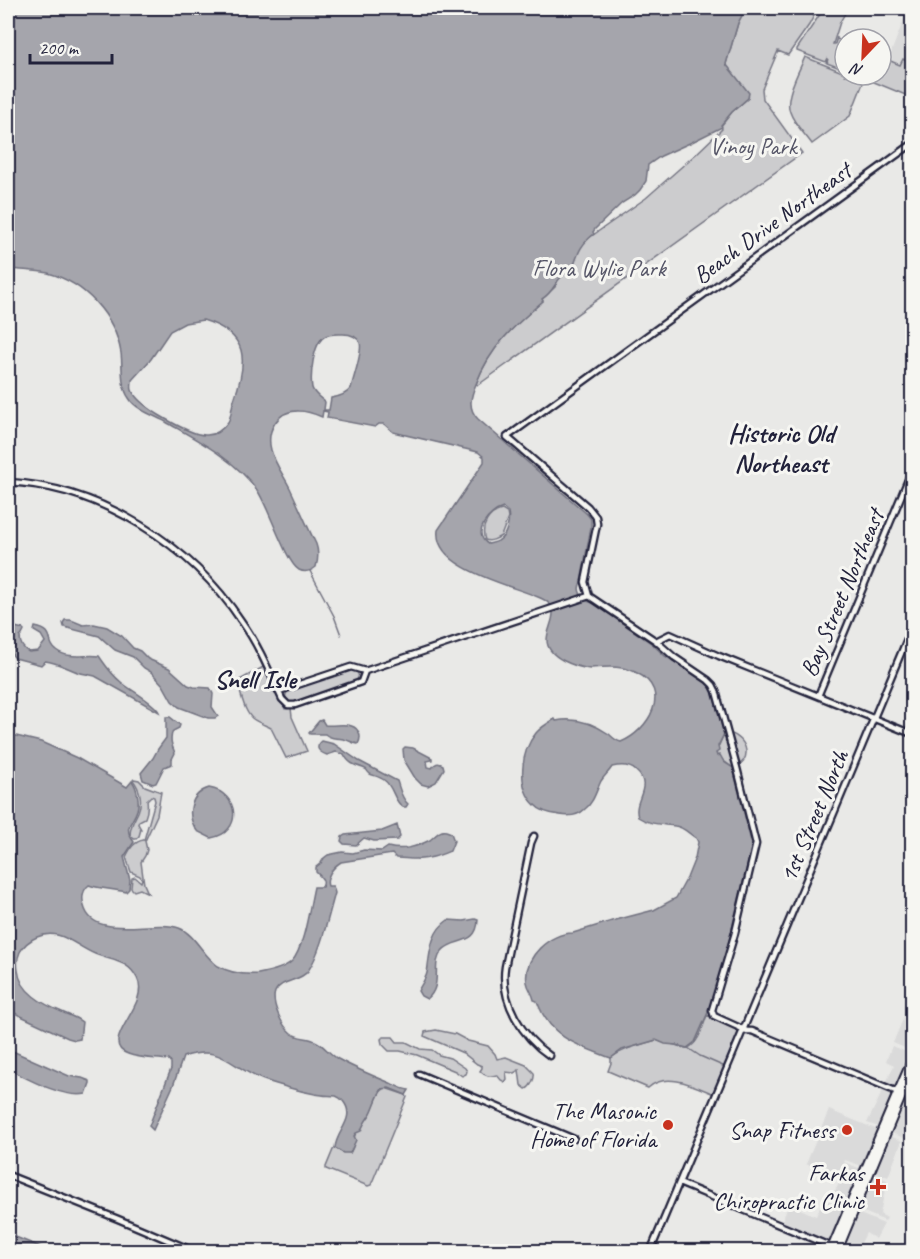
<svg xmlns="http://www.w3.org/2000/svg" width="920" height="1259" viewBox="0 0 920 1259" font-family="Caveat,sans-serif">
<rect width="100%" height="100%" fill="#e9e9e7"/>
<filter id="ink" filterUnits="userSpaceOnUse"><feTurbulence type="fractalNoise" baseFrequency=".0167" numOctaves="2"/><feDisplacementMap in="SourceGraphic" scale="12" xChannelSelector="R" yChannelSelector="G"/><feConvolveMatrix kernelMatrix="1 2 1 2 8 2 1 2 1" color-interpolation-filters="sRGB"/></filter>
<g filter="url(#ink)">
<!-- built -->
<path fill="#dadada" d="M902 8H908L912 9V63L903 59 901 65 881 56 887 59 889 58 907 11V10Z
M908 1007 912 1009V1051L893 1043Z
M892 1046 911 1054 896 1089 885 1085 894 1065 886 1061Z
M884 1088 894 1092 879 1127 867 1123Z
M904 1096 912 1100V1115L904 1138 889 1132Z
M829 1110 878 1130 862 1166 845 1160 844 1162 861 1169 846 1204 831 1198 842 1178 806 1164Z
M888 1135 902 1141 888 1177 873 1171Z
M871 1174 887 1180 880 1214 887 1218 885 1221 857 1209Z
M824 1199 845 1207 829 1243 814 1237V1235L782 1221 789 1204 816 1216Z
M855 1212 884 1224 876 1239 866 1233 857 1251H848L840 1248Z"/>
<!-- green -->
<path fill="#ccccce" stroke="#777784" stroke-width="1.5" d="M746 8H818L809 25 788 55 778 51 762 89 763 99 802 153 478 385 476 384C490 347 514 326 543 301L542 299 555 287 558 280 564 274 570 272 573 268 578 251 586 240 646 198 696 154 722 129 721 126 732 112 748 98 726 64 738 23Z
M824 8H848L840 22 833 44H835L837 37V39L845 43V70L827 63 828 58 826 62 797 51V49Z
M805 57 845 73V75H849L862 81 863 83 850 116 812 144C805 134 794 124 790 112 784 98 799 71 805 57Z
M881 57 900 65 903 59 912 63V84L908 96 857 75H881Z
M502 510 507 513 508 518 501 536C496 539 491 542 485 540 480 526 489 513 502 510Z
M265 666 285 709 291 708 292 717 307 751 286 758 271 728C265 725 259 723 253 719 243 711 242 693 236 682Z
M352 669 356 671C359 674 359 678 356 681L291 703C286 702 285 698 286 694L288 691Z
M729 733C748 738 754 763 732 767L717 756 716 752 724 734Z
M134 779 139 780 145 786 161 792 157 815 145 841 147 850 145 856 141 862 144 884 148 893 140 889 134 891 131 888 132 878 135 877 141 882 142 879 140 876 131 872 126 857C130 849 134 841 144 840L155 801 154 797 151 796 147 800C148 807 148 811 145 818L139 821 138 824 141 829 139 836 136 839H134L130 835C130 825 134 821 138 812 143 801 140 789 133 780Z
M707 1015 738 1028 740 1031 714 1094C695 1086 666 1071 648 1088L608 1071 611 1063V1058C624 1048 641 1045 656 1040 663 1043 668 1043 675 1045 679 1046 684 1049 688 1048 699 1043 703 1026 707 1015Z
M436 1030 455 1034 468 1041 488 1046 495 1054 497 1059 506 1057 526 1065 534 1073C535 1078 531 1087 526 1089L521 1085 519 1070 514 1073 506 1072 507 1079 505 1082 501 1080 497 1075C490 1077 486 1077 480 1071L482 1068V1066L477 1064 463 1053 424 1036 425 1032Z
M383 1037H393L397 1042H406L420 1049 432 1050 439 1055 450 1058 465 1068 467 1071 466 1074 462 1076 455 1071 417 1055 400 1051H389L382 1044 381 1039Z
M385 1088 406 1095 407 1097 371 1185 368 1186 326 1169V1167L333 1150 335 1148 338 1150 350 1153C356 1144 352 1143 355 1135 357 1128 365 1122 369 1116 375 1106 376 1094 385 1088Z"/>
<!-- water -->
<path fill="#a5a5ac" stroke="#71717f" stroke-width="1.5" fill-rule="evenodd" d="M8 8H746L738 23 726 64 749 93 748 98 732 112 721 125 722 127 692 142 661 156 648 165 646 181 640 190 635 195 622 203 595 229 593 232 594 234C579 246 578 254 572 271 556 274 557 290 542 299L543 301C514 326 490 347 476 384 471 396 467 408 478 419L587 514 591 519V527L581 582C577 589 580 593 584 600L593 603 651 643 665 656 705 681 711 689 713 693 724 734 718 746 719 751 716 753 717 756 720 755 724 762 733 768 752 845 721 974 713 1001 695 1042 687 1048 676 1045 665 1044 656 1040 622 1050 611 1058C577 1045 550 1038 537 1001L534 1000C533 993 528 989 527 982 523 957 550 933 573 933L612 921 654 910 676 898 687 878 695 858 698 842 696 838C689 834 684 827 675 826 662 824 650 825 638 817 632 800 654 787 636 771 630 765 620 765 612 767 609 772 604 776 601 781 596 791 594 802 585 809 578 816 570 817 560 815 552 814 540 811 535 805 516 787 521 751 536 733 541 727 548 723 555 719L556 721C575 717 593 723 609 734 613 738 616 741 621 742 648 731 673 691 637 673 623 665 606 667 590 668V669C576 667 547 658 547 640 547 631 553 622 553 613 553 605 546 600 538 597 511 585 433 569 438 530L484 462V457L478 452 393 432 384 424H379L375 427 327 418 328 412 323 411 322 417C315 414 306 411 299 411 277 410 266 431 271 450 275 464 284 476 290 488 299 507 307 526 316 544 319 552 318 560 316 567 311 571 305 573 299 570 286 563 268 505 257 490 236 460 197 440 166 422 155 416 136 410 129 398 120 385 123 368 121 353 115 316 85 283 48 273 36 270 21 270 8 269ZM203 320C249 334 248 360 234 400 231 407 232 415 228 422 223 429 215 436 205 435 193 435 169 421 159 415 151 410 135 399 132 390 131 387 132 383 132 380L151 359 170 331 185 323ZM343 334C349 334 357 336 360 343 363 351 353 379 351 388 347 394 338 397 331 398L329 410H324L325 402C320 398 314 394 312 388 310 376 313 344 324 337 329 333 337 334 343 334ZM503 508 508 512C510 521 507 536 498 541 495 543 491 543 488 544 471 533 489 512 503 508Z
M65 620H71L83 625 94 624 107 627 122 636 133 648 140 651 148 659 169 668 188 685 194 687 210 688 213 694 212 707 218 716 215 718H208L179 707 172 701 163 685 151 672 144 668 133 657 115 650 99 636 64 627 63 623Z
M15 627 23 629 24 631 22 635 20 637C20 644 23 649 29 652L38 651 45 642 41 635 34 631 35 627C57 631 45 642 56 650 69 660 86 654 99 656 106 666 111 674 121 682 130 690 155 703 159 712L95 676C88 674 81 674 75 671 65 667 55 662 45 661L41 665 15 658 8 650V637Z
M166 717H170L180 725 179 728 173 731C169 739 172 746 175 753L172 759V764L164 767 156 783 153 784 143 780 141 773 153 758 158 749 166 738Z
M322 720 325 725C333 726 340 724 347 725 358 726 363 735 358 744 352 743 349 740 343 739 335 737 332 740 325 734H310L309 733 319 721Z
M8 734 41 742 77 758 127 787 132 781C137 787 140 802 137 810 133 824 122 826 134 842L124 857 130 880 129 889 126 892C113 889 100 889 89 885 84 889 82 894 83 901 88 944 152 918 179 928 195 934 203 956 218 966 230 973 244 975 258 974 269 972 284 969 292 961 304 949 310 904 314 887H322C326 880 320 876 316 872V867L321 863 324 858 328 855 342 852 353 853 364 850 382 851 388 847C403 851 416 847 430 840 434 837 438 832 442 831 446 830 448 832 451 833L454 841 450 851C440 855 428 860 416 859 409 859 402 858 396 858L392 854 341 862C333 867 325 877 328 886H333L335 893C329 914 320 954 308 971 300 982 281 979 275 992 271 1003 282 1026 291 1033 298 1039 309 1037 317 1042 324 1046 330 1054 338 1059 354 1068 371 1075 388 1082 395 1085 401 1089 409 1090L406 1095 389 1088 382 1089C377 1096 375 1105 371 1113 367 1119 363 1124 361 1131L356 1133 354 1136 356 1140 350 1153H343L335 1148C336 1131 357 1118 343 1101 341 1098 339 1097 336 1096 331 1095 326 1096 322 1095 310 1094 297 1090 286 1087 277 1084 268 1082 259 1078 229 1065 220 1044 183 1057L173 1086 153 1130 149 1126 171 1069V1063L169 1060C156 1058 140 1059 128 1054 96 1042 152 1005 137 978 128 960 112 961 95 954 75 946 60 927 37 937 30 940 24 945 20 952 17 958 17 964 18 970 20 992 43 1004 62 1012 68 1015 76 1017 82 1022L80 1039 75 1040 68 1038 8 1010Z
M322 741 334 744 359 761 397 781C400 789 401 798 408 804L406 807H403C393 801 394 787 384 780 380 777 375 776 370 774 365 770 369 770 363 768 354 765 348 763 344 754L336 752 327 755C319 752 314 748 322 741Z
M405 747 413 748 432 758V760L427 761 428 767 432 768C435 763 438 762 443 765L444 769 436 782 428 786 421 784 415 778 404 760 403 749Z
M209 788C240 793 243 833 211 838L197 831C186 816 189 794 209 788Z
M397 825 400 837 397 840 374 841 364 838 356 845 344 844 341 841 342 837 345 835 382 831Z
M475 919 478 920C477 947 453 937 442 951 430 965 444 985 427 999L421 996 418 991C421 985 425 980 427 973 430 953 430 932 448 920L464 921Z
M8 1049 69 1076 82 1078 90 1081V1083L86 1094C64 1099 28 1079 8 1069Z
M8 1234 43 1248 46 1251H8Z"/>
<g fill="none" stroke-linecap="round" stroke-linejoin="round">
<!-- stream -->
<path stroke="#71717f" stroke-width="1.5" d="M310 571 334 616 341 635
M688 1048 700 1056 725 1067"/>
<!-- tertiary casing -->
<g stroke="#22223b" stroke-width="9">
<path id="tertiary" d="M912 144 507 437 588 507 596 517 597 524 585 582 589 596 656 641 674 657 708 680 713 685 716 691 737 768 756 844 735 933 712 1010 714 1016 747 1031H752L912 1098
M8 482C101 487 191 545 242 622 259 646 270 673 282 699L288 705H295L361 682 365 671
M656 641 670 634 719 656 912 734
M279 691 351 667 365 671 589 596
M818 696 912 470
M534 836 531 843 505 967C500 1001 522 1037 550 1056
M419 1074 574 1139
M8 1175 118 1219 196 1252
M679 1183 844 1252
M650 1252 912 627"/>
</g>
<!-- primary casing -->
<g stroke="#22223b" stroke-width="11">
<path id="primary" d="M830 1252 898 1092 912 1060
M837 1252 912 1071"/>
</g>
<!-- tertiary -->
<use href="#tertiary" stroke="#f6f6f2" stroke-width="4.5"/>
<!-- primary -->
<use href="#primary" stroke="#f6f6f2" stroke-width="7"/>
</g>
</g>
<!-- markers -->
<g fill="#c8321e" stroke="#f6f6f2" stroke-width="2">
<circle cx="668" cy="1125" r="6"/>
<circle cx="847" cy="1130" r="6"/>
<path d="M875 1178h6v6h6v6h-6v6h-6v-6h-6v-6h6z"/>
</g>
<g text-anchor="middle" stroke-width="6" stroke-linejoin="round" paint-order="stroke">
<!-- park labels -->
<g font-size="24" fill="#555567" stroke="#f6f6f2">
<text x="753" y="154">Vinoy Park</text>
<text x="599" y="276">Flora Wylie Park</text>
</g>
<!-- street labels -->
<g font-size="24" fill="#22223b" stroke="#f6f6f2">
<text transform="translate(772 223) rotate(-36)" y="8">Beach Drive Northeast</text>
<text transform="translate(842 593) rotate(-67)" y="8">Bay Street Northeast</text>
<text transform="translate(814 816) rotate(-67)" y="8">1st Street North</text>
</g>
<!-- poi labels -->
<g font-size="24" fill="#22223b" stroke="#f6f6f2" text-anchor="end">
<text x="656" y="1119">The Masonic<tspan x="656" dy="28">Home of Florida</tspan></text>
<text x="835" y="1138">Snap Fitness</text>
<text x="864" y="1181">Farkas<tspan x="864" dy="28">Chiropractic Clinic</tspan></text>
</g>
<!-- neighbourhood labels -->
<g font-size="26" font-weight="bold" fill="#22223b" stroke="#f6f6f2">
<text x="781" y="442">Historic Old<tspan x="781" dy="30">Northeast</tspan></text>
<text x="255" y="688">Snell Isle</text>
</g>
</g>
<!-- margin -->
<rect width="920" height="1259" fill="none" stroke="#f6f6f2" stroke-width="30"/>
<rect x="15" y="15" width="890" height="1229" fill="none" stroke="#22223b" stroke-width="2" filter="url(#ink)"/>
<!-- north arrow -->
<g transform="translate(863 57) rotate(203)"><circle r="28" fill="#f6f6f2" stroke="#a1a1a9" stroke-width="1.5"/>
<path d="M0-4.5L10 22L0 15L-10 22Z" fill="#c8321e"/>
<text y="-9" font-size="16" font-weight="bold" text-anchor="middle" fill="#22223b">N</text>
</g>
<!-- scale -->
<path d="M30 54v9h82v-9" fill="none" stroke="#22223b" stroke-width="3"/>
<text x="39" y="54" font-size="18" fill="#22223b" stroke="#f6f6f2" stroke-width="4.5" paint-order="stroke">200 m</text>
</svg>
